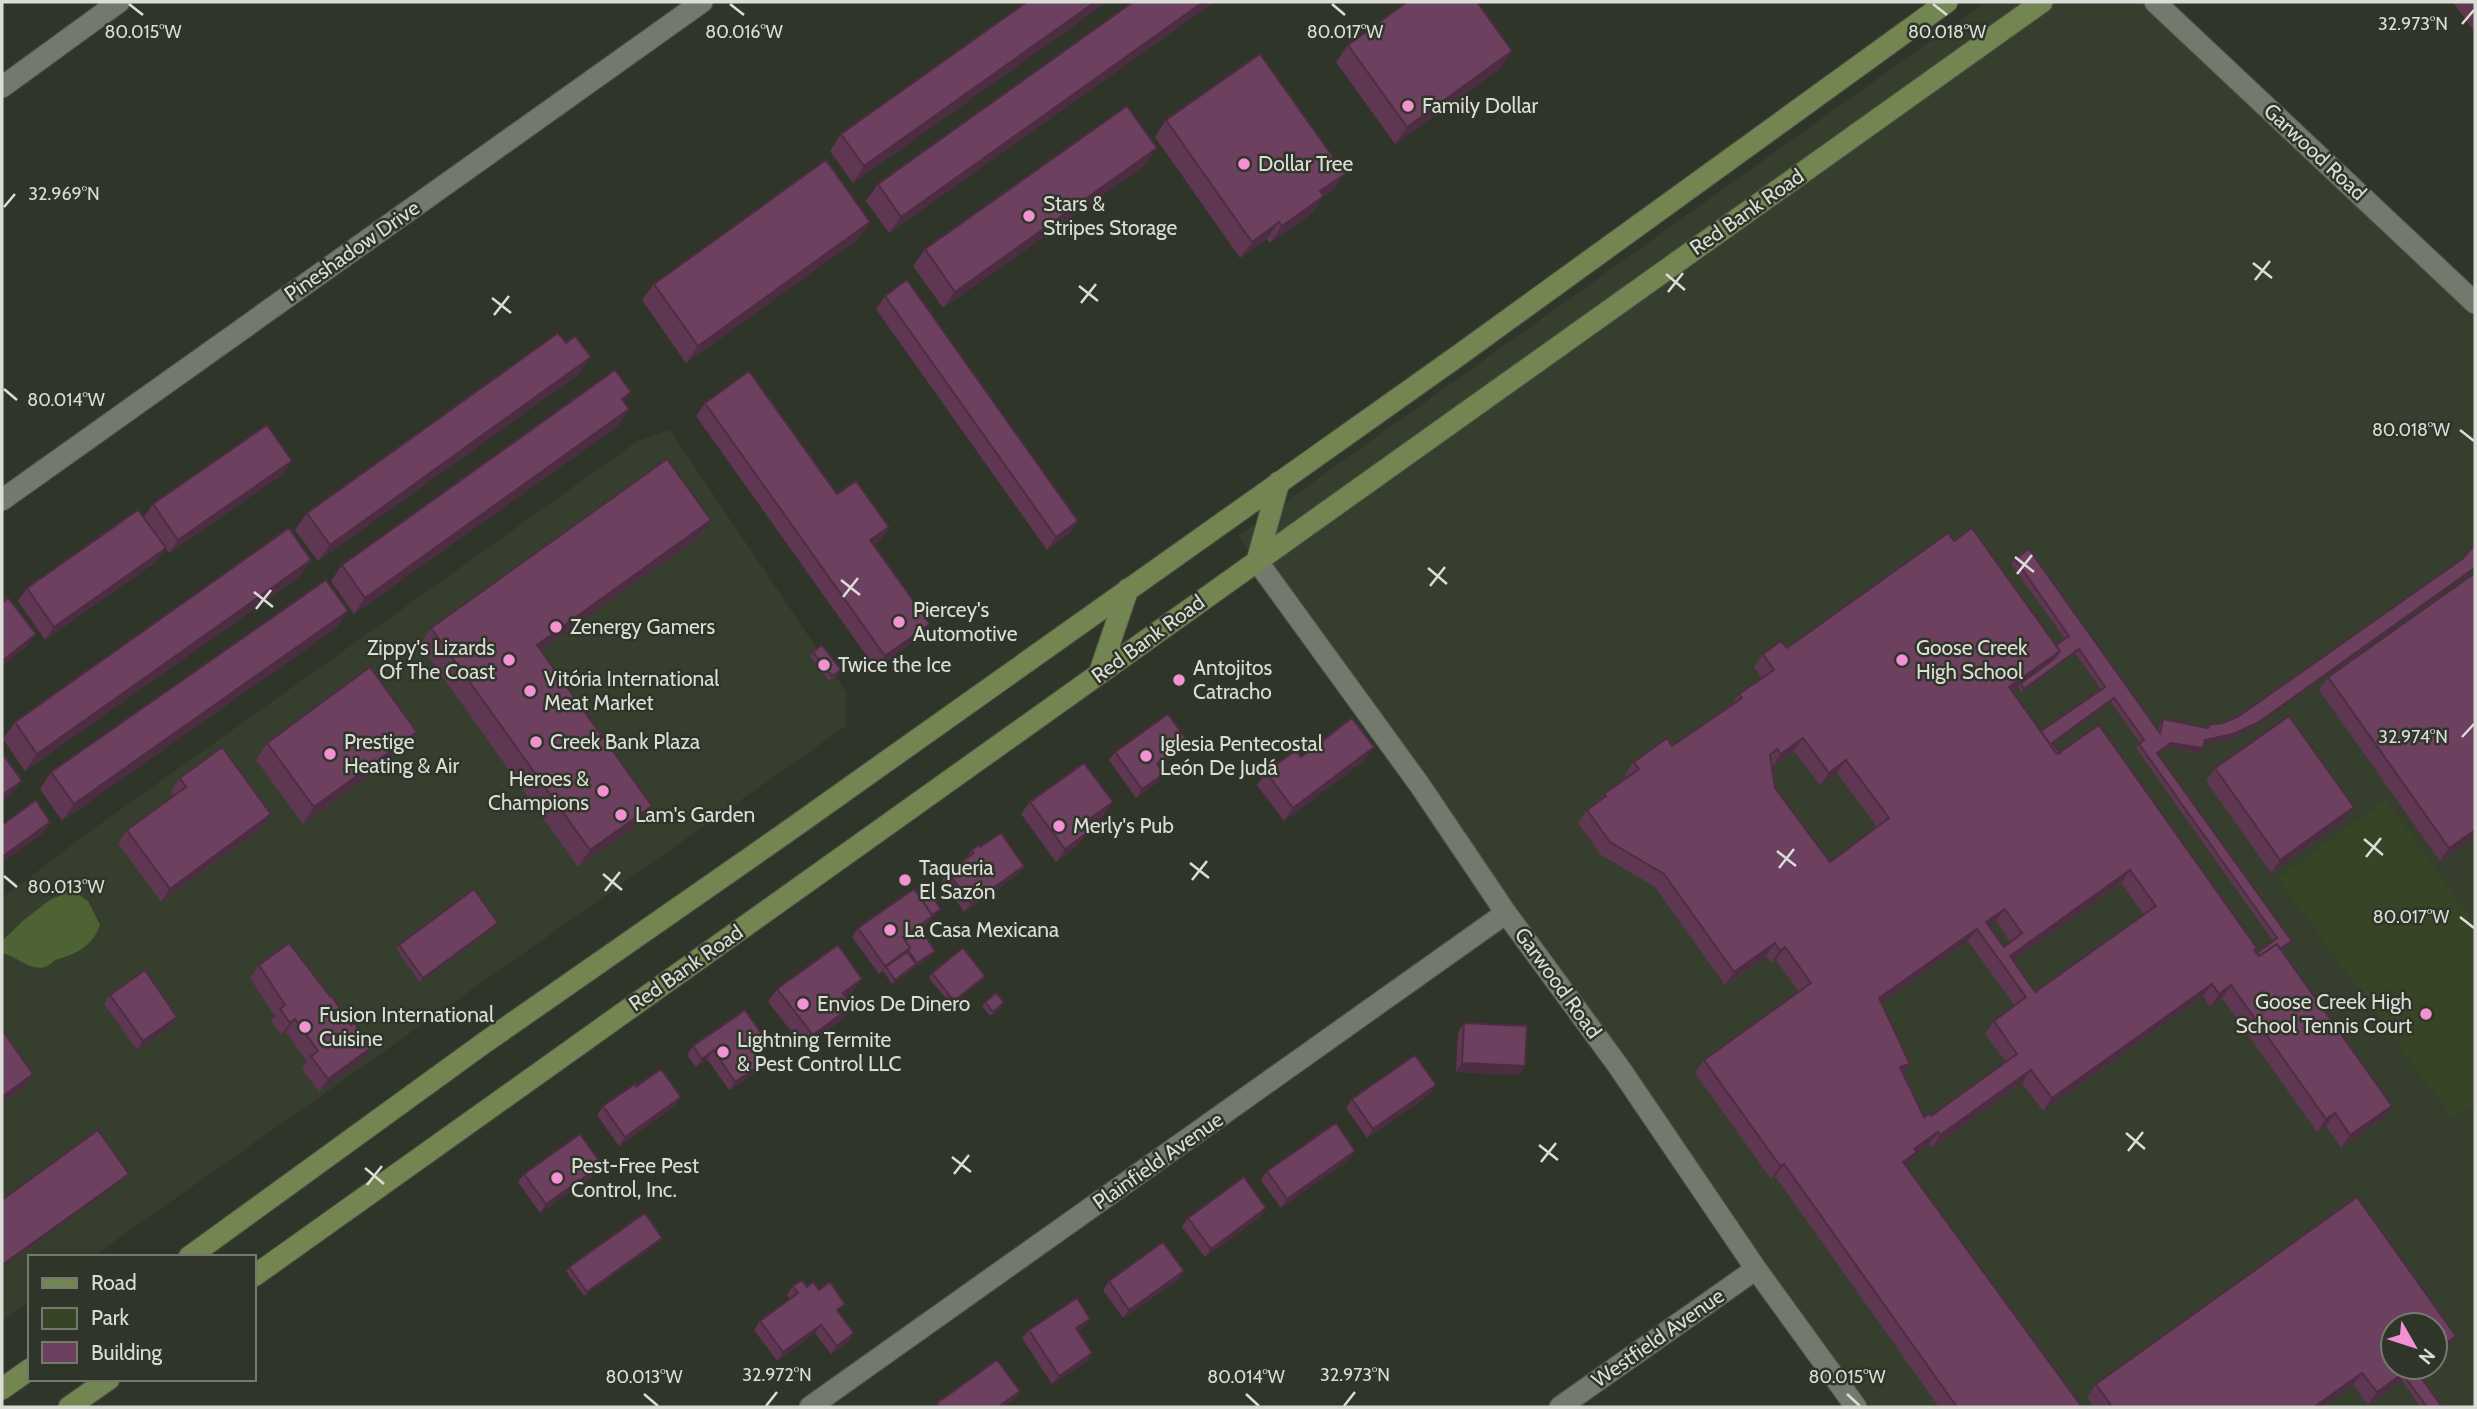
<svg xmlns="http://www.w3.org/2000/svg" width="2477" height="1409" viewBox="0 0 2477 1409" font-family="Cabin,sans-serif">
<rect width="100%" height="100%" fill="#30352a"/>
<!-- built -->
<path fill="#363f2d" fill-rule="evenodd" d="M1985 2H2155L2475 303V1407H1856L1419 784 1238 536ZM2393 1325H2435V1367H2393Z
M670 430 846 692V726L92 1257H30V1301L2 1320V898L92 830 638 441Z"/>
<!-- green -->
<path fill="#374426" d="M2386 800 2475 924V1104L2453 1119 2278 878Z"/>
<!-- water -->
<path fill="#4e6333" d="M72 890 88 901 100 925C92 947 76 954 55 960 37 979 22 958 2 953V941L25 919 50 900Z"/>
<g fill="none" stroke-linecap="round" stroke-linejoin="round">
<!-- street casing -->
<g stroke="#4f5349" stroke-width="23">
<path id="street" d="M2155 2 2475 303
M2 87 119 2
M2 500 702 2
M1257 561 1419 784 1506 913 1619 1067 1756 1269 1856 1407
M810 1407 1506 913
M1560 1407 1756 1269"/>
</g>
<!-- secondary casing -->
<g stroke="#4f5349" stroke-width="23">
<path id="secondary" d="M1257 561 1279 482
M1099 674 1128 589
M189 1257 484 1043 784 834 1455 358 1947 2
M254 1276 2042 2
M2 1389 30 1369
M69 1407 109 1379"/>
</g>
<!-- street -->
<use href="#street" stroke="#73796c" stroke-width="21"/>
<!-- secondary -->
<use href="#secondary" stroke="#738652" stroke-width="21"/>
</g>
<!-- wall -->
<path fill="#5f3752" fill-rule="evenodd" d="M1027 2H1107L853 183 830 151 841 134Z
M1133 2H1214L889 233 866 201 878 184Z
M2453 2H2475V30L2474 31Z
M1348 45 1501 68 1395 144 1336 62Z
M1166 120 1333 190 1322 198 1312 213 1270 243 1267 239 1240 258 1155 137Z
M1157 148 1145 165 943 308 913 266 925 249Z
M870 222 858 239 686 363 642 300 654 284Z
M885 296 1078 521 1069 534 1047 550 876 309Z
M579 374 318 561 295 530 307 513Z
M624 402 618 426 354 614 331 581 342 565Z
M705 403 837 494 889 527 880 540 873 544 930 624 921 636 876 669 696 416Z
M292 461 283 474 169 553 165 548 157 561 45 640 18 601 27 588 144 517 153 504Z
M699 537 541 650 640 823 578 867 420 645 431 628Z
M1954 541 2056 645 2065 639 2011 564 2015 559 2158 731 2160 724 2163 719 2207 728 2209 725 2223 723 2239 716 2470 573 2256 726 2230 739 2204 744 2200 753 2167 747 2158 755 2289 946 2281 951 2392 1106 2383 1118 2341 1148 2326 1126 2317 1132 2222 998 2210 1007 2203 996 2043 1111 2022 1083 1932 1148 1929 1144 1916 1154 1906 1166 2082 1407H1939L1775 1176 1771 1179 1695 1073 1704 1060 1799 992 1776 960 1771 963 1766 956 1725 985 1655 887 1601 855 1578 823 1587 810 1598 802 1604 794 1627 778 1625 774 1634 762 1672 746 1731 705 1739 694 1762 678 1754 667 1763 654 1787 648ZM2075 653 2101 689 2041 731 2012 691 2018 687 2021 693ZM2111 702 2140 743 2136 748 2273 941 2257 953 2255 951 2257 948 2060 753 2053 744ZM1794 751 1820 785 1837 773 1877 827 1830 862 1775 788 1771 766 1772 767ZM2121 883 2144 915 2035 992 2013 960ZM1996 921 2010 942 2004 947 1989 926ZM1968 941 2015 1006 1994 1021 1985 1034 2006 1062 1931 1116 1924 1117 1903 1073 1910 1064 1881 1003Z
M311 560 299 577 25 771 3 739 15 722Z
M348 611 336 628 62 821 40 789 51 772Z
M813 652 838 674 829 681 810 656Z
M2328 677 2475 836 2440 861 2319 690Z
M417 732 405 749 303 824 256 760 267 743Z
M1182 751 1159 767 1158 782 1136 798 1109 760 1115 752Z
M1301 757 1365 760 1284 821 1257 785 1266 772Z
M2215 768 2345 820 2271 873 2206 781Z
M180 778 271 814 262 827 161 902 118 843 127 830 174 796 171 791Z
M1030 802 1104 815 1084 829 1078 845 1056 862 1021 814Z
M980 847 1024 866 1018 874 964 912 942 880 948 872 966 859 972 850Z
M917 893 938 913 932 917 927 924 905 940 932 955 892 984 883 971 879 974 852 937 858 928Z
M498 923 495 927 420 982 396 949 399 945Z
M259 965 363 1060 319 1092 302 1069 307 1061 286 1032 281 1035 271 1021 275 1016 250 978Z
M932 973 982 980 951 1005 929 978Z
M862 979 853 991 845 997 843 1019 804 1047 768 1002 777 989Z
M110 995 177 1017 171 1026 137 1050 104 1004Z
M985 1002 1001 1007 990 1016 982 1006Z
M1464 1023 1525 1066 1519 1075 1456 1072 1458 1032Z
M693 1046 760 1049 755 1052 763 1063 757 1072 729 1090 707 1059 696 1067 687 1055Z
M636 1087 675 1106 619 1146 597 1115 603 1106Z
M1430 1094 1367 1138 1346 1108 1352 1099Z
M1355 1151 1349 1159 1281 1208 1261 1180 1267 1171Z
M524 1174H596L540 1213 518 1182Z
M1260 1217 1205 1257 1182 1227 1188 1218Z
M662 1238 659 1242 584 1296 566 1271 569 1267Z
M1178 1280 1123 1318 1103 1290 1109 1281Z
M793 1286 807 1287 819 1290 839 1313 854 1333 848 1342 831 1354 815 1333 777 1361 754 1330 760 1321 790 1299 787 1295Z
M1084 1327 1078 1331 1092 1353 1086 1362 1052 1384 1022 1338 1029 1330Z
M2447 1349 2416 1370 2443 1407H2421L2402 1381 2368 1405 2353 1385 2323 1407H2094L2087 1397 2096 1384Z"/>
<!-- shaded-wall -->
<path fill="#4d2d42" d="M1095 2H1107L853 183 864 166Z
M1203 2H1214L889 233 901 217Z
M1512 51 1501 68 1395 144 1407 127Z
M1157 148 1145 165 943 308 955 292Z
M1345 174 1333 190 1322 198 1312 213 1270 243 1282 226 1320 191Z
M870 222 858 239 686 363 698 346Z
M1279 222 1267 239 1240 258 1252 242Z
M591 357 579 374 318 561 330 545Z
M631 392 619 409 622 399Z
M629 409 618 426 354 614 365 598Z
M292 461 283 474 169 553 178 540Z
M711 520 699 537 525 662 537 645Z
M1078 521 1069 534 1047 550 1056 537Z
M889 527 880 540 861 553 870 540Z
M166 548 157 561 45 640 54 627Z
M311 560 299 577 25 771 37 754Z
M2475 567 2470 573 2256 726 2230 739 2202 745 2205 740Z
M348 611 336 628 62 821 74 804Z
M930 624 921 636 876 669 885 656Z
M36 634 27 646 2 666V661Z
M2079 649 2075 653 2021 693 2024 689Z
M2060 651 2051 664 2021 683 2018 687 2000 699 2009 687Z
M2114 698 2111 702 2049 747 2052 743Z
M417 732 405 749 303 824 314 807Z
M1803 738 1794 751 1772 767 1781 754Z
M1188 742 1182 751 1151 773 1157 764Z
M2171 743 2203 748 2200 753 2167 747 2154 758 2157 753Z
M1374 747 1365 760 1284 821 1293 808Z
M1846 760 1837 773 1820 785 1829 773Z
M1164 774 1158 782 1136 798 1142 789Z
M22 781 13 793 2 801V795Z
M1113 802 1104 815 1073 838 1081 825Z
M652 806 640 823 578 867 590 850Z
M2354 807 2345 820 2271 873 2280 860Z
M271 814 262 827 161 902 170 889Z
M50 822 42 834 2 863V857Z
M2475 830V836L2440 861 2449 848Z
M1087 833 1078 845 1056 862 1065 849Z
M1024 866 1018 874 964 912 971 904Z
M2130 870 2121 883 2004 967 2010 956Z
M941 909 938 913 932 917 927 924 897 946 903 937Z
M2005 909 1996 921 1980 933 1986 922Z
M498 923 495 927 420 982 423 978Z
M1977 929 1968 941 1870 1011 1879 998Z
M2292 941 2289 946 2251 969 2254 965Z
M1775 943 1766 956 1725 985 1734 972Z
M1785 947 1776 960 1771 963 1780 951Z
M910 948 904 956 886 967 879 974 885 966Z
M935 951 932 955 892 984 895 980 917 963Z
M985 976 982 980 951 1005 954 1001Z
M862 979 853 991 834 1006 843 993Z
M2212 984 2203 996 2043 1111 2052 1098Z
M2231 985 2222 998 2210 1007 2219 994Z
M852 1006 843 1019 804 1047 813 1035Z
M177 1017 171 1026 137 1050 143 1041Z
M295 1019 286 1032 281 1035 290 1023Z
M766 1040 760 1049 747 1058 753 1049Z
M372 1047 363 1060 319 1092 328 1079Z
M714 1050 707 1059 696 1067 702 1059Z
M763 1063 757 1072 729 1090 735 1082Z
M1462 1063 1525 1066 1519 1075 1456 1072Z
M1910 1064 1901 1077 1900 1067Z
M2031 1070 2022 1083 1932 1148 1940 1135Z
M33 1074 24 1087 2 1103V1097Z
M1436 1085 1430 1094 1367 1138 1373 1129Z
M681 1097 675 1106 619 1146 625 1137Z
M2392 1106 2383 1118 2341 1148 2350 1135Z
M2335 1113 2326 1126 2317 1132 2326 1119Z
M1938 1132 1929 1144 1916 1154 1908 1165 1894 1175 1914 1149Z
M1355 1151 1349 1159 1281 1208 1287 1199Z
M1784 1164 1775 1176 1771 1179 1780 1166Z
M602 1165 596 1174 540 1213 546 1204Z
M129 1174 126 1178 2 1267V1265Z
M1266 1208 1260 1217 1205 1257 1211 1249Z
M662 1238 659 1242 584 1296 587 1292Z
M1184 1271 1178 1280 1123 1318 1129 1310Z
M1090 1319 1084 1327 1070 1337 1076 1328Z
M821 1325 815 1333 777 1361 783 1352Z
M854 1333 848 1342 831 1354 837 1346Z
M2456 1336 2447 1349 2435 1357V1351Z
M1092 1353 1086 1362 1052 1384 1059 1376Z
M2412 1367H2421L2406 1378 2404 1376 2402 1381 2368 1405 2377 1392Z
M2362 1373 2353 1385 2323 1407H2314Z
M1020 1391 1014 1400 1004 1407H998Z"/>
<!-- building -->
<path fill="#6e405f" stroke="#4d2d42" stroke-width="2" fill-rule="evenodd" d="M1027 2H1095L864 166 841 134Z
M1133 2H1203L901 217 878 184Z
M1407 2H1477L1512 51 1407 127 1348 45Z
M1260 54 1345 174 1320 191 1324 196 1282 226 1279 222 1252 242 1166 120Z
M1127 106 1157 148 955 292 925 249Z
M826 160 870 222 698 346 654 284Z
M907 280 1078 521 1056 537 885 296Z
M558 333 566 343 575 336 591 357 330 545 307 513Z
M615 370 631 392 622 399 629 409 365 598 342 565Z
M749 371 837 494 856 481 889 527 870 540 930 624 885 656 705 403Z
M267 425 292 461 178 540 153 504Z
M667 459 711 520 537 645 652 806 590 850 431 628Z
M138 510 166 548 54 627 27 588Z
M289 528 311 560 37 754 15 722Z
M1972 528 2060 651 2009 687 2057 754 2099 725 2257 948 2254 950 2259 956 2277 944 2392 1106 2350 1135 2335 1113 2326 1119 2231 985 2219 994 2212 984 2052 1098 2031 1070 1940 1135 1938 1132 1914 1149 1917 1152 1903 1162 2082 1407H1957L1784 1164 1780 1166 1704 1060 1811 983 1785 947 1780 951 1775 943 1734 972 1664 874 1610 842 1587 810 1606 796 1604 794 1639 769 1634 762 1667 738 1672 746 1742 698 1739 694 1774 670 1763 654 1781 641 1787 648 1948 533 1954 541ZM1803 738 1829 773 1846 760 1889 818 1830 862 1775 788 1770 755 1777 749 1781 754ZM2130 870 2156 906 2035 992 2010 956ZM2005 909 2022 933 2004 947 1986 922ZM1977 929 2026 997 1994 1021 2017 1054 1931 1116 1930 1113 1924 1117 1900 1067 1910 1064 1879 998Z
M2475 545V567L2473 569 2259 722 2233 734 2205 740 2203 748 2171 743 2157 753 2292 941 2280 949 2277 944 2259 956 2257 953 2277 938 2139 744 2144 740 2114 698 2052 743 2060 753 2057 754 2041 731 2105 687 2079 649 2024 689 2021 683 2054 659 2060 651 2056 645 2069 636 2015 559 2029 549 2160 733 2163 719 2208 728 2209 725 2223 723 2239 716 2462 559Z
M2475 573V830L2449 848 2328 677Z
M326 580 348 611 74 804 51 772Z
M8 598 36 634 2 661V603Z
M822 645 841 670 832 676 813 652Z
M370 667 417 732 314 807 267 743Z
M1168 714 1188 742 1157 764 1164 774 1142 789 1115 752Z
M2289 716 2354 807 2280 860 2215 768Z
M1352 718 1374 747 1293 808 1266 772 1296 750 1301 757Z
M222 747 271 814 170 889 127 830 186 787 180 778Z
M2 753 22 781 2 795Z
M1084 763 1113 802 1081 825 1087 833 1065 849 1030 802Z
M36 800 50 822 2 857V825Z
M1001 833 1024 866 971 904 948 872 974 853 972 850 979 845 980 847Z
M925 887 941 909 932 915 917 893Z
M474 889 498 923 423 978 399 945Z
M914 889 933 916 903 937 910 948 885 966 858 928Z
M921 929 935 951 917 963 908 950 910 948 905 940Z
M289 943 330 996 331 995 351 1025 354 1023 372 1047 328 1079 311 1056 318 1051 295 1019 290 1023 280 1009 285 1005 259 965Z
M838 945 862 979 843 993 852 1006 813 1035 777 989Z
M963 948 985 976 954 1001 932 973Z
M907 952 916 964 895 980 886 967Z
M145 970 177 1017 143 1041 110 995Z
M996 993 1004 1002 993 1012 985 1002Z
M745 1010 766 1040 753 1049 763 1063 735 1082 714 1050 702 1059 693 1046Z
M1464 1023 1527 1026 1525 1066 1462 1063Z
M2 1030 33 1074 2 1097Z
M1415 1055 1436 1085 1373 1129 1352 1099Z
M661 1069 681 1097 625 1137 603 1106 635 1084 636 1087Z
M1336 1123 1355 1151 1287 1199 1267 1171Z
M98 1130 129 1174 2 1265V1200Z
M580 1134 602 1165 546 1204 524 1174Z
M1244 1177 1266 1208 1211 1249 1188 1218Z
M2357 1197 2456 1336 2435 1351V1325H2393V1367H2412L2377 1392 2362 1373 2314 1407H2112L2096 1384Z
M645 1213 662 1238 587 1292 569 1267Z
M1163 1242 1184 1271 1129 1310 1109 1281Z
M802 1280 807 1287 813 1282 819 1290 830 1282 845 1304 837 1310 854 1333 837 1346 821 1325 783 1352 760 1321 798 1293 793 1286Z
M1077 1298 1090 1319 1076 1328 1092 1353 1059 1376 1029 1330Z
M997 1360 1020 1391 998 1407H940L937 1403Z
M2415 1369 2442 1407H2427L2404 1376Z"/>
<!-- ticks -->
<path fill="none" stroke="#dbded7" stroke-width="2.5" d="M129 4 143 15M730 4 744 15M1332 4 1345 15M1933 4 1947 15M2462 24 2474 10M4 207 15 194M2253 263 2272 278M1666 274 1685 290M2255 280 2270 261M1079 286 1098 301M1668 292 1683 273M492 298 511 313M1081 303 1096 284M494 315 509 296M4 389 17 400M2460 430 2474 441M2015 557 2034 572M1428 568 1447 584M2017 574 2032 555M841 580 860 595M1430 586 1445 567M254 592 273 607M843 597 858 578M256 609 271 590M2462 737 2474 724M2364 839 2383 855M1777 851 1796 866M2366 857 2381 838M1190 863 1209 878M1779 868 1794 849M603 874 622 890M4 876 17 887M1192 880 1207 861M605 891 620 872M2460 917 2474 928M2126 1133 2145 1149M1539 1145 1558 1160M2128 1151 2143 1132M952 1157 971 1172M1541 1162 1556 1143M365 1168 384 1184M954 1174 969 1155M367 1185 382 1166M644 1394 658 1406M1246 1394 1259 1406M1847 1394 1860 1406M766 1406 777 1392M1344 1406 1355 1392"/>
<!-- markers -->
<g fill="#f491d3" stroke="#30352a" stroke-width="2.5">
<circle cx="1408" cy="106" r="7"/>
<circle cx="1244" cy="164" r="7"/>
<circle cx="1029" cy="216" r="7"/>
<circle cx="899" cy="622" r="7"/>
<circle cx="556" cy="627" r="7"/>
<circle cx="509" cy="660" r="7"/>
<circle cx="1902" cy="660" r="7"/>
<circle cx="824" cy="665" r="7"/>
<circle cx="1179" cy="680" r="7"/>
<circle cx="530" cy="691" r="7"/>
<circle cx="536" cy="742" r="7"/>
<circle cx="330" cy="754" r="7"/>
<circle cx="1146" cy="756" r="7"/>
<circle cx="603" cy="791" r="7"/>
<circle cx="621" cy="815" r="7"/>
<circle cx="1059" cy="826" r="7"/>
<circle cx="905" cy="880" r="7"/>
<circle cx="890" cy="930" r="7"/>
<circle cx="803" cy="1004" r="7"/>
<circle cx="2426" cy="1014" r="7"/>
<circle cx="305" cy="1027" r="7"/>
<circle cx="723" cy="1052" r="7"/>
<circle cx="557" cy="1178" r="7"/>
</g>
<g text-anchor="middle" stroke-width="5" stroke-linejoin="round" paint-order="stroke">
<!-- poi labels -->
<g font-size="21" fill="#dbded7" stroke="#30352a" text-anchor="start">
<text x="1422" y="113">Family Dollar</text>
<text x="1258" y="171">Dollar Tree</text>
<text x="1043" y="211">Stars &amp;<tspan x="1043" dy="24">Stripes Storage</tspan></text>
<text x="913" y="617">Piercey's<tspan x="913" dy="24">Automotive</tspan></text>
<text x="570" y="634">Zenergy Gamers</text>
<text x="495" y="655" text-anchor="end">Zippy's Lizards<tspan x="495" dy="24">Of The Coast</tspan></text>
<text x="1916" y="655">Goose Creek<tspan x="1916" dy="24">High School</tspan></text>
<text x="838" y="672">Twice the Ice</text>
<text x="1193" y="675">Antojitos<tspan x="1193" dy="24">Catracho</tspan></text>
<text x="544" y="686">Vitória International<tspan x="544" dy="24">Meat Market</tspan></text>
<text x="344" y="749">Prestige<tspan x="344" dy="24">Heating &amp; Air</tspan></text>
<text x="550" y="749">Creek Bank Plaza</text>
<text x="1160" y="751">Iglesia Pentecostal<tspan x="1160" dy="24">León De Judá</tspan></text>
<text x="589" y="786" text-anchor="end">Heroes &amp;<tspan x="589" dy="24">Champions</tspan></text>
<text x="635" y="822">Lam's Garden</text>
<text x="1073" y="833">Merly's Pub</text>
<text x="919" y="875">Taqueria<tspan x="919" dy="24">El Sazón</tspan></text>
<text x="904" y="937">La Casa Mexicana</text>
<text x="2412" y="1009" text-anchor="end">Goose Creek High<tspan x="2412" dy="24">School Tennis Court</tspan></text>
<text x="817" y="1011">Envios De Dinero</text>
<text x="319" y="1022">Fusion International<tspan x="319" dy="24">Cuisine</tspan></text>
<text x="737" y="1047">Lightning Termite<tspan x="737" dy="24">&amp; Pest Control LLC</tspan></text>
<text x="571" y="1173">Pest-Free Pest<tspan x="571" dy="24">Control, Inc.</tspan></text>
</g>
<!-- street labels -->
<g font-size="21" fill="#dbded7" stroke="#30352a">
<text transform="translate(2315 152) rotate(43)" y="7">Garwood Road</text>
<text transform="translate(1747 212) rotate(-35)" y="7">Red Bank Road</text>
<text transform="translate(352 251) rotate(-35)" y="7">Pineshadow Drive</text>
<text transform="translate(1148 639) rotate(-36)" y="7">Red Bank Road</text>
<text transform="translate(686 968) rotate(-35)" y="7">Red Bank Road</text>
<text transform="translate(1558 983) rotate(54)" y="7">Garwood Road</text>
<text transform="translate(1158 1161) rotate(-35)" y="7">Plainfield Avenue</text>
<text transform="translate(1658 1338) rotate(-35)" y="7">Westfield Avenue</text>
</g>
</g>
<g font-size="18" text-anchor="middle" fill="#dbded7" stroke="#30352a" stroke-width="5" stroke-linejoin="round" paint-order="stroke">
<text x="2413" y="30">32.973°N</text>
<text x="143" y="38">80.015°W</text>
<text x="744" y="38">80.016°W</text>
<text x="1345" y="38">80.017°W</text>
<text x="1947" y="38">80.018°W</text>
<text x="64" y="200">32.969°N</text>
<text x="66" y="406">80.014°W</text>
<text x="2411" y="436">80.018°W</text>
<text x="2413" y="743">32.974°N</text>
<text x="66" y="893">80.013°W</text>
<text x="2411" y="923">80.017°W</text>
<text x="777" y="1381">32.972°N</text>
<text x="1355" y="1381">32.973°N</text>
<text x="644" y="1383">80.013°W</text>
<text x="1246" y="1383">80.014°W</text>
<text x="1847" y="1383">80.015°W</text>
</g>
<!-- border -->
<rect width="2477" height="1409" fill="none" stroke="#dbded7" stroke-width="7"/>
<!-- legend -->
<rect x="28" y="1255" width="228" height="126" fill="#30352a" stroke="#74796f" stroke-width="2"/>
<rect x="42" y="1278" width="35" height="10" fill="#738652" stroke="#74796f" stroke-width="2"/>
<text x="91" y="1290" font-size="21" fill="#dbded7">Road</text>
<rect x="42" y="1308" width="35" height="21" fill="#374426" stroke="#74796f" stroke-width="2"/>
<text x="91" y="1325" font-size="21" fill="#dbded7">Park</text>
<rect x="42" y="1342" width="35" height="21" fill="#6e405f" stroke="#74796f" stroke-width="2"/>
<text x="91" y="1360" font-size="21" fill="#dbded7">Building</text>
<!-- north arrow -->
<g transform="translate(2414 1346) rotate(129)"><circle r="33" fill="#30352a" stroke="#74796f" stroke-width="2"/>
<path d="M0-5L12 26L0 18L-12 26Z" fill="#f491d3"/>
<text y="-10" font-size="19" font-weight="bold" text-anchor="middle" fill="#dbded7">N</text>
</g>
</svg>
